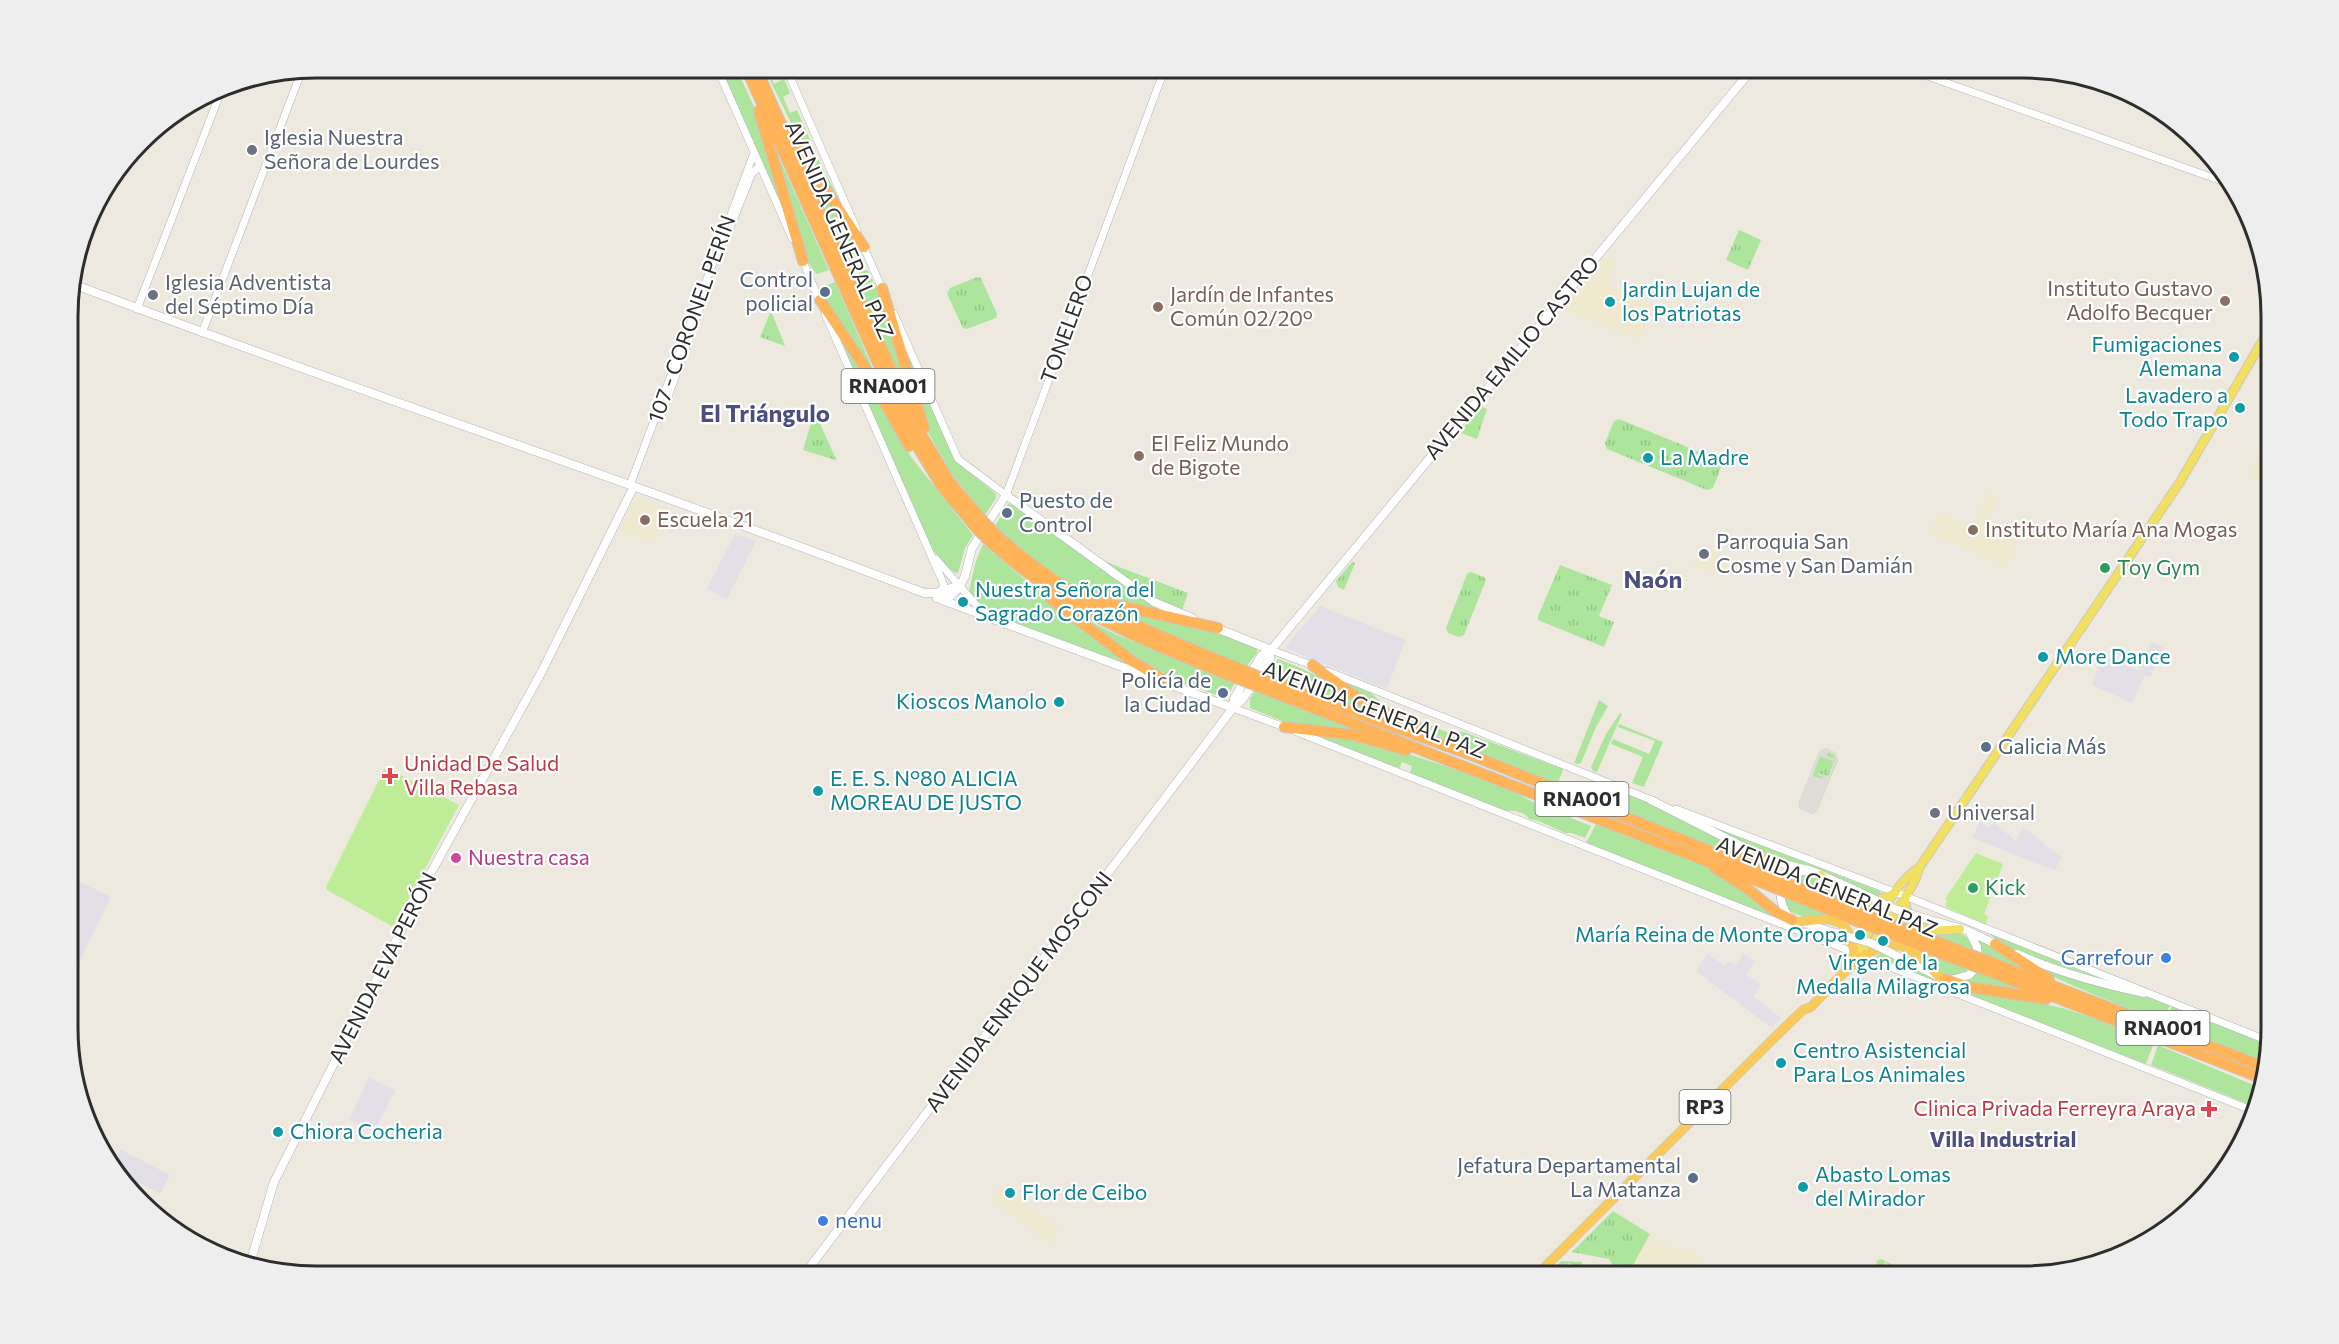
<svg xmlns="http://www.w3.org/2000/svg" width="2339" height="1344" viewBox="0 0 2339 1344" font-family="Commissioner,sans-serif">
<defs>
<pattern id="park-tufts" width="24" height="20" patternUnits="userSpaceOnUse" patternTransform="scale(1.5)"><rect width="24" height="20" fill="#ace59b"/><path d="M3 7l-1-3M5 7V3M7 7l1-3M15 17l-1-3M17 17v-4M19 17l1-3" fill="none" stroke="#94c586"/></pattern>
</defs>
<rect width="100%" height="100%" fill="#eee9df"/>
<!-- industrial -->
<path fill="#e2dfe7" d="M735 534 756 541 727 599 707 589Z
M1320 606 1405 640 1387 689 1287 649 1286 646Z
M2151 642 2163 647 2150 677 2145 675 2132 703 2092 685 2104 656 2138 670Z
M1980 821 1989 828 1994 823 2016 841 2023 827 2061 857 2055 870 1972 838Z
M70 877 111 897 70 980Z
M1708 954 1724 966 1729 961 1735 965 1744 954 1755 962 1746 974 1761 985 1753 996 1781 1018 1773 1026H1769L1697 972V969Z
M369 1078 395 1090 374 1132 349 1120Z
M121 1150 170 1175 160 1194 111 1168Z"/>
<!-- education -->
<path fill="#efe9cf" d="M1605 257 1617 261 1608 284 1654 304 1642 337 1638 340 1564 310 1565 306Z
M2263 443 2271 447V457L2260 481 2248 475Z
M1988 491 1999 496 1990 520 2022 533 2008 567 1930 534 1938 513 1973 526Z
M636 497 670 510 654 543 619 531Z
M1716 546 1722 548 1717 560 1730 566 1725 577 1694 565 1693 562 1697 553 1710 559Z
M1001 1184 1060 1229 1050 1244 990 1199Z
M1650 1234 1669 1246 1702 1256 1692 1276H1639L1630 1271Z"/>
<!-- grass -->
<path fill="#ace59b" d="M720 68H736L757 113 788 223Z
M764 68H770L767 69 774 84 784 79 790 93 783 97 790 113 797 110 821 165 847 214 811 163Z
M772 142 829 270 817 274C802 265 778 164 772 142Z
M807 170 854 238 860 255 858 260 848 264Z
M865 270 868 271 883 302 912 403 855 275Z
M835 282 879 383 827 306 821 288Z
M895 322 961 465 996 494V498L985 515 950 472 927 430Z
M840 335 874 386 911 457 973 535 965 548 958 573C947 571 933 551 927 540L839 339Z
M1008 504 1017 506 1174 613C1149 607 1121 604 1097 596 1058 583 1024 555 995 526Z
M983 544 1064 613 1138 669 990 616 969 592 975 564Z
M1100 602 1207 629 1257 649V653L1246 667 1186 642Z
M1076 614 1115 634 1235 683 1226 697H1222L1157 674Z
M1278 659C1321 675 1350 694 1388 719L1266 675Z
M1335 677 1371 693 1388 708 1449 733 1464 732 1563 769 1558 784 1434 734 1387 711Z
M1255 691 1382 740 1287 723 1250 708V699Z
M1599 700 1608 706 1596 727 1581 763 1578 764 1574 763Z
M1620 713 1622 714 1597 772 1593 771 1591 767 1606 734Z
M1619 724 1663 742 1644 787 1632 783 1643 757 1611 744 1613 739 1649 754 1655 741 1618 727Z
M1312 734 1378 744 1463 772 1512 791 1537 804 1572 815 1571 818 1591 826 1585 838 1572 833H1565L1539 821 1529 819C1525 812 1514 810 1506 811L1410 773 1412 766 1402 762 1399 769Z
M1610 785 1651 802 1757 856 1710 845 1605 803Z
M1701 822 1880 891 1881 894 1876 898 1809 866 1762 854Z
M1596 824C1641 841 1689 855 1729 880 1749 892 1763 911 1784 923L1585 845Z
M1806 874 1813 876 1870 906 1877 905 1881 907 1877 914 1789 879 1794 876Z
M1783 896 1836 918C1818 918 1799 920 1785 907Z
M1899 914 1905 916 1908 921 1964 935 1972 943 1974 950 1895 921Z
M1986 932 2104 980V981L2037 960 2005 945Z
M1980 940 2032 972 1983 954 1979 941Z
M1908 946 1971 970C1967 972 1962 975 1958 976 1940 981 1920 956 1908 946Z
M1882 952 1939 981 2062 1008 2096 1019 2154 1043 2146 1064 1875 959V957Z
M2017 957 2150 998 2170 1005 2163 1022C2113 1002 2063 984 2017 957Z
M1978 972 2029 992 1963 982Z
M2172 1006 2271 1046 2266 1062 2165 1023Z
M2158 1045 2258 1087 2253 1106 2151 1065Z
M1881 1259 1910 1273 1912 1276H1896L1897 1274 1887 1269 1889 1265 1885 1262 1883 1273 1880 1272 1878 1276H1875L1877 1261Z
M1561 1261 1582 1262 1581 1276H1575L1577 1272 1571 1270 1573 1265 1568 1263 1566 1273 1564 1272 1562 1276H1547Z"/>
<!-- park -->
<path fill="url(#park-tufts)" d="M1739 230 1761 240 1748 270 1726 260Z
M977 277 981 278 997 314 996 318 967 329 963 328 947 294 950 288Z
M770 313H772L785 346 760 337Z
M1482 407 1487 409 1477 439 1461 433V430Z
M816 415 836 459 835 460 803 450 813 416Z
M1619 419 1719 460 1721 467 1713 488 1707 490 1607 449 1605 443 1614 421Z
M1106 562 1188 593 1182 610 1162 603Z
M1352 562 1355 563 1344 590 1338 587 1336 581Z
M1560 565 1612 585 1599 616 1614 622 1604 647 1538 620V616Z
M1470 572 1484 577 1486 580 1464 635 1459 637 1448 633 1446 628 1467 574Z
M1826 748 1836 753 1838 760 1817 811 1812 814 1799 808V802L1819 752Z
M1613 1211 1650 1234 1627 1276H1611L1613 1265 1609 1259 1572 1252Z"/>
<!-- pitch -->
<path fill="#beec97" d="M387 768 459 805 395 925 392 926 327 890 326 887 384 770Z
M1976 853 2003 864 1984 914 1988 917 1986 924 1945 907 1947 901 1945 899Z"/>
<!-- plaza -->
<path fill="#dedcd6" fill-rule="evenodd" d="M1826 748 1836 753 1838 758 1817 811 1812 814 1801 810 1798 804 1819 752ZM1828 752 1834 755 1835 758 1828 776 1818 773 1817 774 1823 777 1822 779 1813 776 1820 756 1833 761 1834 759 1827 756Z"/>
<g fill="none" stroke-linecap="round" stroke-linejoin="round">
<!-- tertiary casing -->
<g stroke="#b3b3c0" stroke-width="8">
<path id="tertiary" d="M717 68 792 238
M786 68 857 230
M1905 68 2233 185
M730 228 752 173 760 166
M862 243 883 291
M802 259 821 304
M137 309 223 86
M825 314 941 578 944 586 940 592
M894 314 958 459 1006 495 1165 68
M202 333 302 70
M660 419 707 288
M630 485 754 153
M936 559 986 616
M1271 650 1314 666
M1327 671 1654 801
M1233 708 1287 728
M1297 732 2251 1110
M1676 809 1905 896 2271 1042"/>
</g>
<!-- secondary casing -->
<g stroke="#b3b3c0" stroke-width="9">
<path id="secondary" d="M70 283C353 390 641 485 924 593H936L960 585
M937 598 950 597 959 588 965 576 972 548 1006 495 1154 602 1192 618
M942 600 1233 708
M1214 627 1271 650
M1253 669 1262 655 1271 650 1753 68
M1260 673 1270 658 1271 650
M1233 708 1234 699 1242 685
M1651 800 1769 860 1812 871 1859 892
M1789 917C1775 898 1778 873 1804 871
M1927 919 1966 930 1998 945
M1800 922 1832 932
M2017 954C2058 972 2100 984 2144 993
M1903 959 1937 976
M1951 980 1969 975 1977 966V947L1970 933
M249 1267 274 1182 422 889 541 673 634 486
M803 1276 1233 708 1242 700 1250 689"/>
</g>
<!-- primary casing -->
<g stroke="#c8c8c8" stroke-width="10">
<path id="primary" d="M1821 875C1848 904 1859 910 1895 893
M1905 897C1906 933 1931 932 1960 929
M1854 954C1871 932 1896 880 1919 868
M1861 956C1875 942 1917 886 1919 868L2180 482 2271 326"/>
</g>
<!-- trunk casing -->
<g stroke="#c8c8c8" stroke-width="10">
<path id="trunk" d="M1799 922C1831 917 1850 915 1854 954L1845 964
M1536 1276 1775 1037 1803 1010 1811 1007C1832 986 1870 935 1904 947 1918 953 1929 966 1939 977"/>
</g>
<!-- motorway casing -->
<g stroke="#c8c8c8" stroke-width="12">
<path id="motorway" d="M746 68 909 433 942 487 977 529
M756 68 918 429 950 482 983 521
M759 111 803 261
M793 136 811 168 864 247
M882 288 924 428
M820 300 864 366 909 446
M994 532C1064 599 1145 630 1233 666
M987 539C1062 609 1136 637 1228 675
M1085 593 1112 604 1218 628
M1051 599 1132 661 1169 683
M1312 665 1358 698 1417 729
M1272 682 1466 753 1772 876
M1267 690 1768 885
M1284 727 1353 735 1406 750
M1728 852 1769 860
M1715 868 1747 888 1776 912 1792 920
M1796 886 1864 914
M1793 895 1859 922
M1899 927 1966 953
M1894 935 1963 962
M1995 944 2049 979
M1996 964 2264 1067
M1991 972 2261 1078
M1945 979 1969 987 2046 999"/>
</g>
<!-- tertiary -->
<use href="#tertiary" stroke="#fff" stroke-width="7"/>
<!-- secondary -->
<use href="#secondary" stroke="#fff" stroke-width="8"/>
<!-- primary -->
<use href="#primary" stroke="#f2e160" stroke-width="8"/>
<!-- trunk -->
<use href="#trunk" stroke="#f8ca5c" stroke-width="9"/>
<!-- motorway -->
<use href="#motorway" stroke="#ffb459" stroke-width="10"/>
<!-- secondary-bridge casing -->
<g stroke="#b3b3c0" stroke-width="9" stroke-linecap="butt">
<path id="secondary-bridge" d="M1859 892 1895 909 1927 919
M1832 932 1871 943 1903 959"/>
</g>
<!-- motorway-bridge casing -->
<g stroke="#c8c8c8" stroke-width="12" stroke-linecap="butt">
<path id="motorway-bridge" d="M983 521 994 532
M977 529 987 539
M1233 666 1272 682
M1228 675 1267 690
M1772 876 1796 886
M1768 885 1793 895
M1864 914 1899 927
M1859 922 1894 935
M1966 953 1996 964
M1963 962 1991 972"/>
</g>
<!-- secondary-bridge -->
<use href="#secondary-bridge" stroke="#fff" stroke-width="8"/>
<!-- motorway-bridge -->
<use href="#motorway-bridge" stroke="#ffb459" stroke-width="10"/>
</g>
<!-- markers -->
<g fill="#6b7280" stroke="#fff" stroke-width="2">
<circle cx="252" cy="150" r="6"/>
<circle cx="153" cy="295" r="6"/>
<circle cx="1704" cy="554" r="6"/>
<circle cx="1935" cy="813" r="6"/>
</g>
<g fill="#5c6f8a" stroke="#fff" stroke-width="2">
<circle cx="825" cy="292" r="6"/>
<circle cx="1007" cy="513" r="6"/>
<circle cx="1223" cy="693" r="6"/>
<circle cx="1986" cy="747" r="6"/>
<circle cx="1693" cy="1178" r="6"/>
</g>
<g fill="#8d6e63" stroke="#fff" stroke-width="2">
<circle cx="2225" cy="301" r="6"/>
<circle cx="1158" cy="307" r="6"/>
<circle cx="1139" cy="456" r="6"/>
<circle cx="645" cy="520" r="6"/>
<circle cx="1973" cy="530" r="6"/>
</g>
<g fill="#0f9aa8" stroke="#fff" stroke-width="2">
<circle cx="1610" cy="302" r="6"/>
<circle cx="2234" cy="357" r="6"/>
<circle cx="2240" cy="408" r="6"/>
<circle cx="1648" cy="458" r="6"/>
<circle cx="963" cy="602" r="6"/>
<circle cx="2043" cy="657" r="6"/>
<circle cx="1059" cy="702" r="6"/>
<circle cx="818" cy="791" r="6"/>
<circle cx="1860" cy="935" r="6"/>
<circle cx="1883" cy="941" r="6"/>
<circle cx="1781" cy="1063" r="6"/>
<circle cx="278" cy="1132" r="6"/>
<circle cx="1803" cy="1187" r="6"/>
<circle cx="1010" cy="1193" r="6"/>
</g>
<g fill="#2e9e5b" stroke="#fff" stroke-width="2">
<circle cx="2105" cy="568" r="6"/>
<circle cx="1973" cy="888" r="6"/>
</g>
<g fill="#e0444e" stroke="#fff" stroke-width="2">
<path d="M387 767h6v6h6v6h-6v6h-6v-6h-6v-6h6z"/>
<path d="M2206 1100h6v6h6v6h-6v6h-6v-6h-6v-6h6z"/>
</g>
<circle fill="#d1479c" stroke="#fff" stroke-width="2" cx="456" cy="858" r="6"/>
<g fill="#3f7fe0" stroke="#fff" stroke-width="2">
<circle cx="2166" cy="958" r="6"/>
<circle cx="823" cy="1221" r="6"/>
</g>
<g text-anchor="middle" stroke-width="4.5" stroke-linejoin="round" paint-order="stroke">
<!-- shield labels -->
<g fill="#fff" stroke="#6c6c6c" stroke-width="1.5">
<rect x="841.5" y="369" width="93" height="34" rx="4.5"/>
<rect x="1535.5" y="782" width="93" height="34" rx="4.5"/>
<rect x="2116.5" y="1011" width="93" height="34" rx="4.5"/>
<rect x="1679.5" y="1090" width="51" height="34" rx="4.5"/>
</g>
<g font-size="20" font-weight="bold" fill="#2d2d2d">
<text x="888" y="393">RNA001</text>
<text x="1582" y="806">RNA001</text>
<text x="2163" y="1035">RNA001</text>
<text x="1705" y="1114">RP3</text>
</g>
<!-- worship labels -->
<g font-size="21" fill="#5b616d" stroke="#fff" text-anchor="start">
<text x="264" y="145">Iglesia Nuestra<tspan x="264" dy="24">Señora de Lourdes</tspan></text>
<text x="165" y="290">Iglesia Adventista<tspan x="165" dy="24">del Séptimo Día</tspan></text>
<text x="1716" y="549">Parroquia San<tspan x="1716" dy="24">Cosme y San Damián</tspan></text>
<text x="1947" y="820">Universal</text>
</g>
<!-- street labels -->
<g font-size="21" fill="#2d2d2d" stroke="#fff">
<text transform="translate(839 230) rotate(66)" y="7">AVENIDA GENERAL PAZ</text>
<text transform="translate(692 319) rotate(-70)" y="7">107 - CORONEL PERÍN</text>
<text transform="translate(1067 329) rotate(-70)" y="7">TONELERO</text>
<text transform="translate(1512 358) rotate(-50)" y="7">AVENIDA EMILIO CASTRO</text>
<text transform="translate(1374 710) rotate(21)" y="7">AVENIDA GENERAL PAZ</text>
<text transform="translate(1827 887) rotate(22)" y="7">AVENIDA GENERAL PAZ</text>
<text transform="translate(383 968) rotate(-63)" y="7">AVENIDA EVA PERÓN</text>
<text transform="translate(1019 992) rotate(-53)" y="7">AVENIDA ENRIQUE MOSCONI</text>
</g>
<!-- service labels -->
<g font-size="21" fill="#4e5e75" stroke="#fff" text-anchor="end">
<text x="813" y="287">Control<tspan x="813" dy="24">policial</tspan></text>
<text x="1019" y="508" text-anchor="start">Puesto de<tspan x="1019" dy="24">Control</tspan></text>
<text x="1211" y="688">Policía de<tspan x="1211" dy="24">la Ciudad</tspan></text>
<text x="1998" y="754" text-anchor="start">Galicia Más</text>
<text x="1681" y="1173">Jefatura Departamental<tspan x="1681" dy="24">La Matanza</tspan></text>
</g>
<!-- education labels -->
<g font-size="21" fill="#785e54" stroke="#fff" text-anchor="start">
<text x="2213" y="296" text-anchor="end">Instituto Gustavo<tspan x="2213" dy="24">Adolfo Becquer</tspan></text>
<text x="1170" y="302">Jardín de Infantes<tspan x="1170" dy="24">Común 02/20°</tspan></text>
<text x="1151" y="451">El Feliz Mundo<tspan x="1151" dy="24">de Bigote</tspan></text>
<text x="657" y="527">Escuela 21</text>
<text x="1985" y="537">Instituto María Ana Mogas</text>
</g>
<!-- culture labels -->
<g font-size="21" fill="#0d838f" stroke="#fff" text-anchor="start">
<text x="1622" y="297">Jardin Lujan de<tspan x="1622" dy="24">los Patriotas</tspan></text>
<text x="2222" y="352" text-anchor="end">Fumigaciones<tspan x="2222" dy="24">Alemana</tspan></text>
<text x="2228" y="403" text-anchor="end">Lavadero a<tspan x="2228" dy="24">Todo Trapo</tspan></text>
<text x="1660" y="465">La Madre</text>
<text x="975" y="597">Nuestra Señora del<tspan x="975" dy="24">Sagrado Corazón</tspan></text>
<text x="2055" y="664">More Dance</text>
<text x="1047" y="709" text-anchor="end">Kioscos Manolo</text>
<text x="830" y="786">E. E. S. N°80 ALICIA<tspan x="830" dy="24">MOREAU DE JUSTO</tspan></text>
<text x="1848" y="942" text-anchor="end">María Reina de Monte Oropa</text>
<text x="1883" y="970" text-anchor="middle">Virgen de la<tspan x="1883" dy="24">Medalla Milagrosa</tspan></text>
<text x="1793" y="1058">Centro Asistencial<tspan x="1793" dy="24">Para Los Animales</tspan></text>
<text x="290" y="1139">Chiora Cocheria</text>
<text x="1815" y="1182">Abasto Lomas<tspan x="1815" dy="24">del Mirador</tspan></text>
<text x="1022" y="1200">Flor de Ceibo</text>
</g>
<!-- leisure labels -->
<g font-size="21" fill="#27864d" stroke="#fff" text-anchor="start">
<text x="2117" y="575">Toy Gym</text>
<text x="1985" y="895">Kick</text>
</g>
<!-- health labels -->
<g font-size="21" fill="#be3a42" stroke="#fff" text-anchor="start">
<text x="404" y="771">Unidad De Salud<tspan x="404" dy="24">Villa Rebasa</tspan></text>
<text x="2196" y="1116" text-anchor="end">Clinica Privada Ferreyra Araya</text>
</g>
<!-- hotel labels -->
<g font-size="21" fill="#b23c85" stroke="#fff" text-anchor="start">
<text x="468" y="865">Nuestra casa</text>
</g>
<!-- shop labels -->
<g font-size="21" fill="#366cbe" stroke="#fff" text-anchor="end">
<text x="2154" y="965">Carrefour</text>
<text x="835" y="1228" text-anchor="start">nenu</text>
</g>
<!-- neighbourhood labels -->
<g font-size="22" font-weight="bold" fill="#4c4f7e" stroke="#fff">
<text x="2003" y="1147">Villa Industrial</text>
</g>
<!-- quarter labels -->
<g font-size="24" font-weight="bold" fill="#4c4f7e" stroke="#fff">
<text x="765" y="422">El Triángulo</text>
<text x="1653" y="588">Naón</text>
</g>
</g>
<!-- crop -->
<path d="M0 0H2339V1344H0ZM316 78H2023A238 238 0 0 1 2261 316V1028A238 238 0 0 1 2023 1266H316A238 238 0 0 1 78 1028V316A238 238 0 0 1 316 78Z" fill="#eee" fill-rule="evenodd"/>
<path fill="none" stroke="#2d2d2d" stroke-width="3" d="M316 78H2023A238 238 0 0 1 2261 316V1028A238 238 0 0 1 2023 1266H316A238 238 0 0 1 78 1028V316A238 238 0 0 1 316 78Z"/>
</svg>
